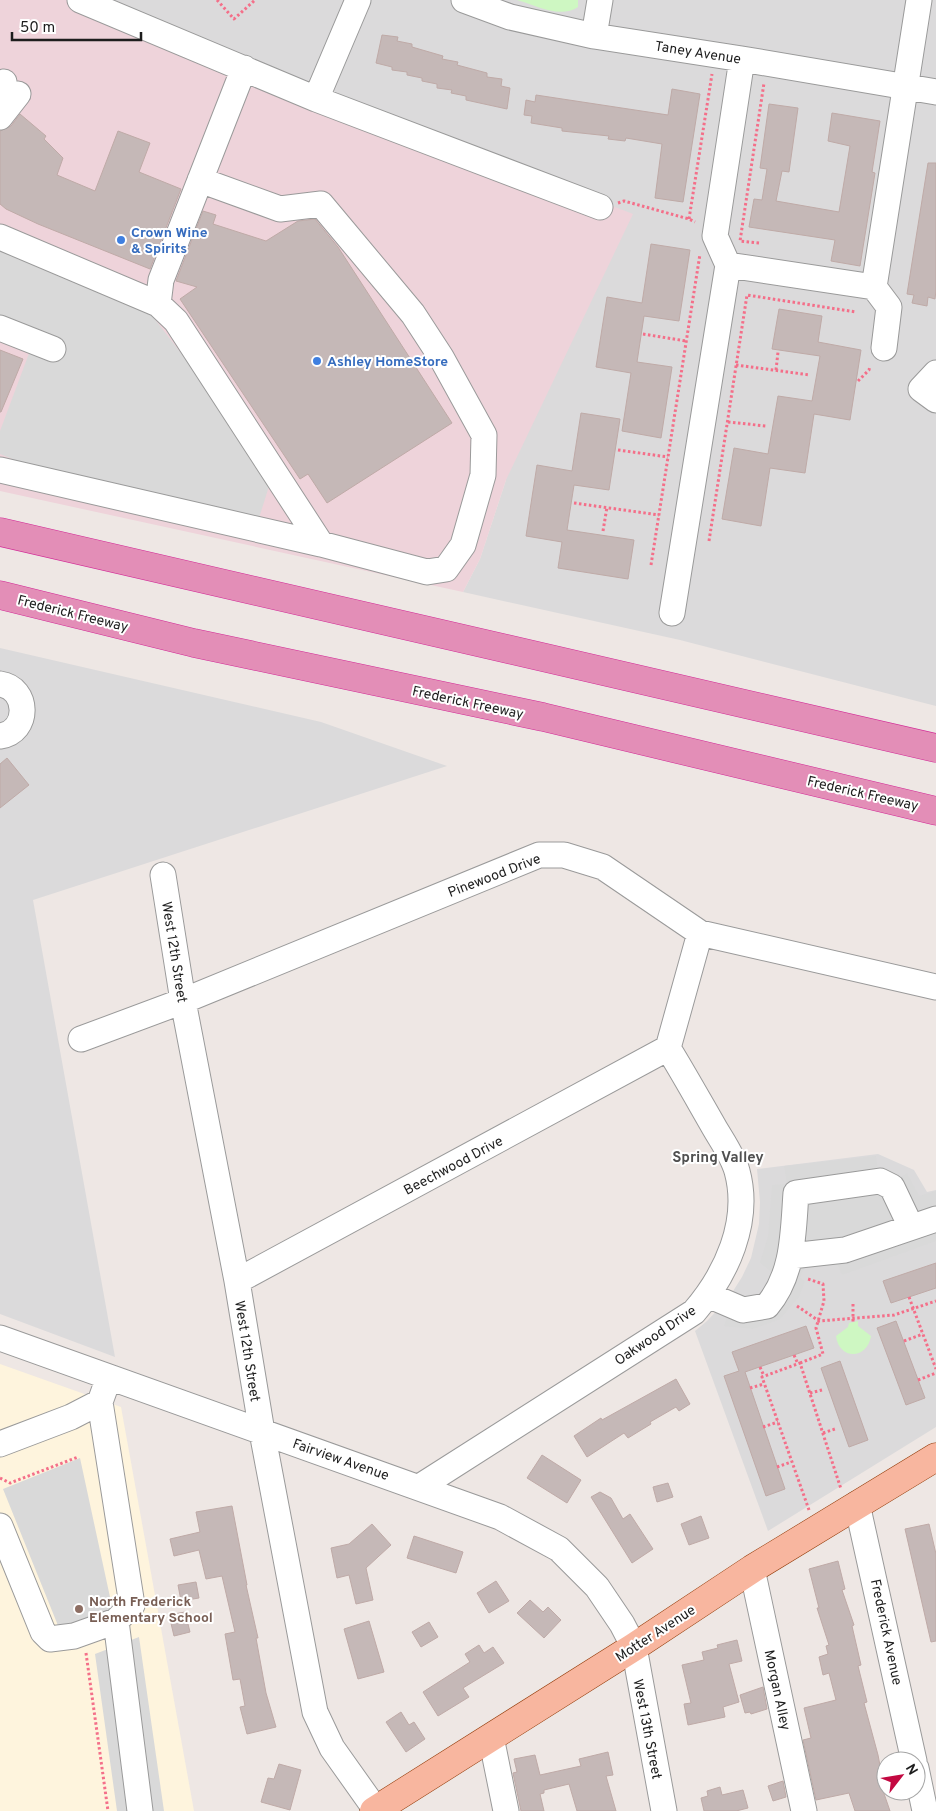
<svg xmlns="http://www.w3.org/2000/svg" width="936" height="1811" viewBox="0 0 936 1811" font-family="Overpass,sans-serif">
<rect width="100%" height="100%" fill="#eee7e4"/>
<!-- residential -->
<path fill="#dbdadb" d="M97 0H936V706L680 640 463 592 480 559 506 480 256 66Z
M0 648 321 722 447 766 33 900 115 1357 0 1314Z
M878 1154 914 1170 927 1192 936 1190V1427L768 1531 695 1331 707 1321 728 1299 742 1277 751 1258 759 1224 760 1202 757 1169Z"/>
<!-- commercial -->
<path fill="#eed3da" d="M0 0H97L256 66 633 214 506 480 480 559 463 592 0 491Z"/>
<!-- education -->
<path fill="#fef4dd" d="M0 1364 121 1407 194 1811H0Z"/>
<!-- park -->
<path fill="#cef7c2" d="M517 0H578V7C560 19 535 5 517 0Z
M858 1321V1326L871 1336C867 1360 839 1360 836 1336L848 1327 849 1323Z"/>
<!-- parking -->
<path fill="#d9d9d9" d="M0 248 147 309 211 392 270 483 259 518 32 467 0 454V431L31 348 0 337Z
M876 1156 878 1171 896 1180 907 1173 919 1196 936 1191V1241L842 1275 837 1263 809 1265 803 1270 800 1278 805 1281 799 1297 780 1319 753 1329 724 1326 733 1299H754L763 1293 774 1274 760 1263 768 1237 772 1185 787 1184 784 1166Z
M80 1458 113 1611 61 1633 3 1489Z
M139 1637 164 1811H117L95 1654Z"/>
<!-- building -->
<path fill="#c5b8b7" stroke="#bfaaa7" d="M382 35 398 37 397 41 412 44V47L443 56 442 59 458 62 457 65 487 73V77L502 79 501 86 510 88 507 109 466 100V96L451 93 452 90 437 88V84L422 81V78L407 75V72L392 70V67L376 63Z
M672 89 700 94 683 202 655 198 662 144 626 138 625 141 608 139 609 136 562 131V128L531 123 532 116 524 115 526 100 535 102 536 95 668 115Z
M769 104 798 108 789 172 782 171 776 201 839 212 850 146 828 141 832 113 880 121 872 172 875 173 860 266 831 261 835 240 749 227 754 199 762 200 767 169 760 168Z
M20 114 46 136 44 139 63 158 57 175 95 191 118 131 150 143 139 172 181 189 150 269 38 224 6 209 0 204V131L11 126Z
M928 163H936V290L935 299 928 297 927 306 912 303 914 295 907 294Z
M203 211 216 215 213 224 266 241 298 221 315 219 338 247 452 423 327 503 308 474 300 479 180 299 197 287 176 281Z
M651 244 690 250 679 321 644 316 637 362 672 367 661 438 622 431 631 373 596 367 607 297 642 303Z
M779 309 822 316 818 342 861 350 850 420 814 414 805 473 770 468 761 526 722 519 734 448 768 454 778 396 812 401 820 356 772 349Z
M0 350 23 359 1 412H0Z
M581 413 620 419 609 490 574 485 567 530 634 540 628 579 558 568 562 542 526 536 537 465 572 471Z
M7 758 29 785 0 808V764Z
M936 1263V1288L891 1303 883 1281Z
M896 1321 925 1398 906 1405 877 1328Z
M806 1326 814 1348 745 1372 785 1489 766 1496 724 1376 739 1371 732 1352Z
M840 1361 868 1440 849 1447 821 1368Z
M676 1379 690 1404 679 1411 676 1407 650 1422 651 1424 628 1438 624 1433 587 1457 574 1436 601 1418 602 1420Z
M542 1455 581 1480 567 1503 527 1478Z
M668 1483 673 1497 657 1502 653 1487Z
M600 1492 611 1498 623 1519 630 1514 653 1549 632 1563 591 1497Z
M232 1506 247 1585H246L258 1638H256L266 1693 276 1727 247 1734 240 1707 245 1706 240 1679 233 1680 225 1634 235 1632 222 1576 206 1579 199 1550 174 1556 170 1539 200 1532 196 1512Z
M701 1516 709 1538 689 1545 681 1524Z
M372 1524 391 1545 366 1568 373 1600 356 1604 349 1575 337 1578 331 1548 349 1544Z
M929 1524 936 1554V1641L931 1642 905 1529Z
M414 1536 463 1552 456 1573 407 1558Z
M838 1561 845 1589 842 1590 854 1625 852 1626 861 1665 858 1666 867 1702 864 1703 878 1755 883 1781 880 1782 890 1811H855L849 1793 816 1800 803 1740 811 1738 804 1708 836 1700 829 1673 823 1675 819 1657 828 1654 826 1646 829 1645 817 1608H819L809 1569Z
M496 1581 509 1601 489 1613 477 1593Z
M196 1582 199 1598 181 1601 178 1585Z
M530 1600 543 1612 548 1607 561 1620 544 1638 517 1613Z
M185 1612 190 1632 174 1636 169 1615Z
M369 1621 384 1672 358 1679 344 1629Z
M429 1622 438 1637 421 1647 412 1632Z
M737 1640 742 1661 729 1664 739 1702 723 1707 725 1717 688 1725 684 1704 691 1703 682 1665 704 1660 702 1652 718 1648 717 1645Z
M479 1645 484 1653 493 1647 504 1663 463 1688 469 1697 438 1716 423 1692 470 1662 465 1654Z
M763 1687 767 1709 751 1714 750 1712 745 1713 740 1695Z
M401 1712 409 1725 414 1722 425 1739 406 1752 386 1722Z
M608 1752 613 1775 606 1776 616 1811H577L569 1784 544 1790V1793L540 1794 544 1811H521L513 1773 517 1772 514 1759 535 1755 540 1775 581 1766 579 1759Z
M279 1764 301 1770 290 1810 261 1802 268 1778 274 1779Z
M783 1781 786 1797 773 1801 768 1786Z
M720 1787 722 1795 743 1790 748 1808 736 1811H704L701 1798 708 1796 707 1791Z"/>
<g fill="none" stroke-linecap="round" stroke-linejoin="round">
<!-- minor casing -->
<g stroke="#9a9a9a" stroke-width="27">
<path id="minor" d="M80 0 316 99 600 207
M464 0 510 17 594 36 742 59 936 92
M594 36 600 0
M0 87 4 82
M316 99 358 0
M0 117 18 94
M0 237 158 304 176 321 321 544
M728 265 874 287 919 0
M874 287 889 307 884 348
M158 304 161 280 244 68
M0 328 53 349
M936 373 921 389 936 400
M0 470 321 544 427 572 446 569 463 545 483 475 484 435 441 357 413 314 321 204 280 209 200 180
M672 613 728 265 715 236 742 59
M0 684C29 688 30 732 0 736
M163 875 183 1001 237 1281 262 1432 315 1712 332 1748 376 1810
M81 1039 183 1001 539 855H564L603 867 700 933 936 987
M791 1256 845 1250 936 1219
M237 1281 668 1048
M708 1295 743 1310 767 1306C794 1274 793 1233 796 1193L880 1181 892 1187 911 1227
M0 1338 500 1517 559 1549 597 1587 622 1624 634 1647 664 1811
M109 1377 100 1402 132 1605 116 1621 140 1811
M0 1444 71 1417 100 1402
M421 1486 694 1312C726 1275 751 1222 737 1171 733 1156 722 1141 714 1127 699 1101 684 1074 668 1048L700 933
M857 1504 914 1761
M0 1526 43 1632 50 1639 74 1636 116 1621
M752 1569 804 1811
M491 1737 506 1811
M916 1768 925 1811"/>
</g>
<!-- major casing -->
<g stroke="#913906" stroke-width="29">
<path id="major" d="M374 1811 634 1647 752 1569 936 1457"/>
</g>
<!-- highway casing -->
<g stroke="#d22b97" stroke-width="29">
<path id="highway" d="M0 532 936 748
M0 595 194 643 543 717 936 811"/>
</g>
<!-- path -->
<path stroke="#f46f89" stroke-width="3" stroke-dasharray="2.5 2.5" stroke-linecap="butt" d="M217 0 234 19 255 0
M618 203 624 201 689 219 695 222
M689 219 712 74
M759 243 740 241 764 83
M643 334 686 341
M736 365 810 375
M776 370 778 352
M858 381 869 370 870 366
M728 422 766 426
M618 450 668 457
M574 503 659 515
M603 531 607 507
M709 541 747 295 856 312
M651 565 700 254
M909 1297 936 1369
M853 1304V1322
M797 1306 819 1321 894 1315 936 1301
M904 1341 923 1334
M794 1355 798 1364
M800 1363 823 1354 816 1328 824 1301 823 1284 808 1279
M760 1367 764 1376
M918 1380 936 1373
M750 1388 764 1384
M810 1393 822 1390
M763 1427 778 1422
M823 1433 835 1429
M777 1467 791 1462
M0 1478 10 1483 78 1457
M809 1510 762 1377 800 1363 841 1489
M86 1653 108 1811"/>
<!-- minor -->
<use href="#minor" stroke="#fff" stroke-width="25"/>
<!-- major -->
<use href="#major" stroke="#f8b69f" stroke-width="28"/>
<!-- highway -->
<use href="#highway" stroke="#e38eb7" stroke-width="28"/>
</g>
<!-- markers -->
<g fill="#3f7fe0" stroke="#fff" stroke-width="2">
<circle cx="121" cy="240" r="5"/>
<circle cx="317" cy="361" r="5"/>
</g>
<circle fill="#8d6e63" stroke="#fff" stroke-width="2" cx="79" cy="1609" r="5"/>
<g text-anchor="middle" stroke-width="4" stroke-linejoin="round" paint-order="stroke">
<!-- street labels -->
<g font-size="14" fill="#1d1d1d" stroke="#fff">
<text transform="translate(698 52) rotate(9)" y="5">Taney Avenue</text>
<text transform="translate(73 613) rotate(14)" y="5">Frederick Freeway</text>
<text transform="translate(468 702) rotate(12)" y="5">Frederick Freeway</text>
<text transform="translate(863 793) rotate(13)" y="5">Frederick Freeway</text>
<text transform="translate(494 875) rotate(-21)" y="5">Pinewood Drive</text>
<text transform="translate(175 952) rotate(81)" y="5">West 12th Street</text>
<text transform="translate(453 1165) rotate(-28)" y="5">Beechwood Drive</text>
<text transform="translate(655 1335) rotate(-34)" y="5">Oakwood Drive</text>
<text transform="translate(248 1351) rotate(81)" y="5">West 12th Street</text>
<text transform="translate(341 1459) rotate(19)" y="5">Fairview Avenue</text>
<text transform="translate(887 1632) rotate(78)" y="5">Frederick Avenue</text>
<text transform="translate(655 1633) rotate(-33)" y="5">Motter Avenue</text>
<text transform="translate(778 1690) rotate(78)" y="5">Morgan Alley</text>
<text transform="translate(648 1729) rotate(79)" y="5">West 13th Street</text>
</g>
<!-- shop labels -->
<g font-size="14" font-weight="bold" fill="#366cbe" stroke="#fff" text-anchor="start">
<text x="131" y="237">Crown Wine<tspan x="131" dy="16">&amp; Spirits</tspan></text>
<text x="327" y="366">Ashley HomeStore</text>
</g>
<!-- education labels -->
<g font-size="14" font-weight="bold" fill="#785e54" stroke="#fff" text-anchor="start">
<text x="89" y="1606">North Frederick<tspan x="89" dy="16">Elementary School</tspan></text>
</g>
<!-- neighbourhood labels -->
<g font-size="15" font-weight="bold" fill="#505050" stroke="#fff">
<text x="718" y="1162">Spring Valley</text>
</g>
</g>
<!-- north arrow -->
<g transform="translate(901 1776) rotate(59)"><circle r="24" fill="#ffffff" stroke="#a5a5a5"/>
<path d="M0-4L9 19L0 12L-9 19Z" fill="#c30841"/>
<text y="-8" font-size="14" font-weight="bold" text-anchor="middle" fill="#1d1d1d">N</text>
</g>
<!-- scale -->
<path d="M12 32v8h129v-8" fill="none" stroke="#1d1d1d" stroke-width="2.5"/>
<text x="20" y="32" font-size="15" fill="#1d1d1d" stroke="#ffffff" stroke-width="4" paint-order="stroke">50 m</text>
</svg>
